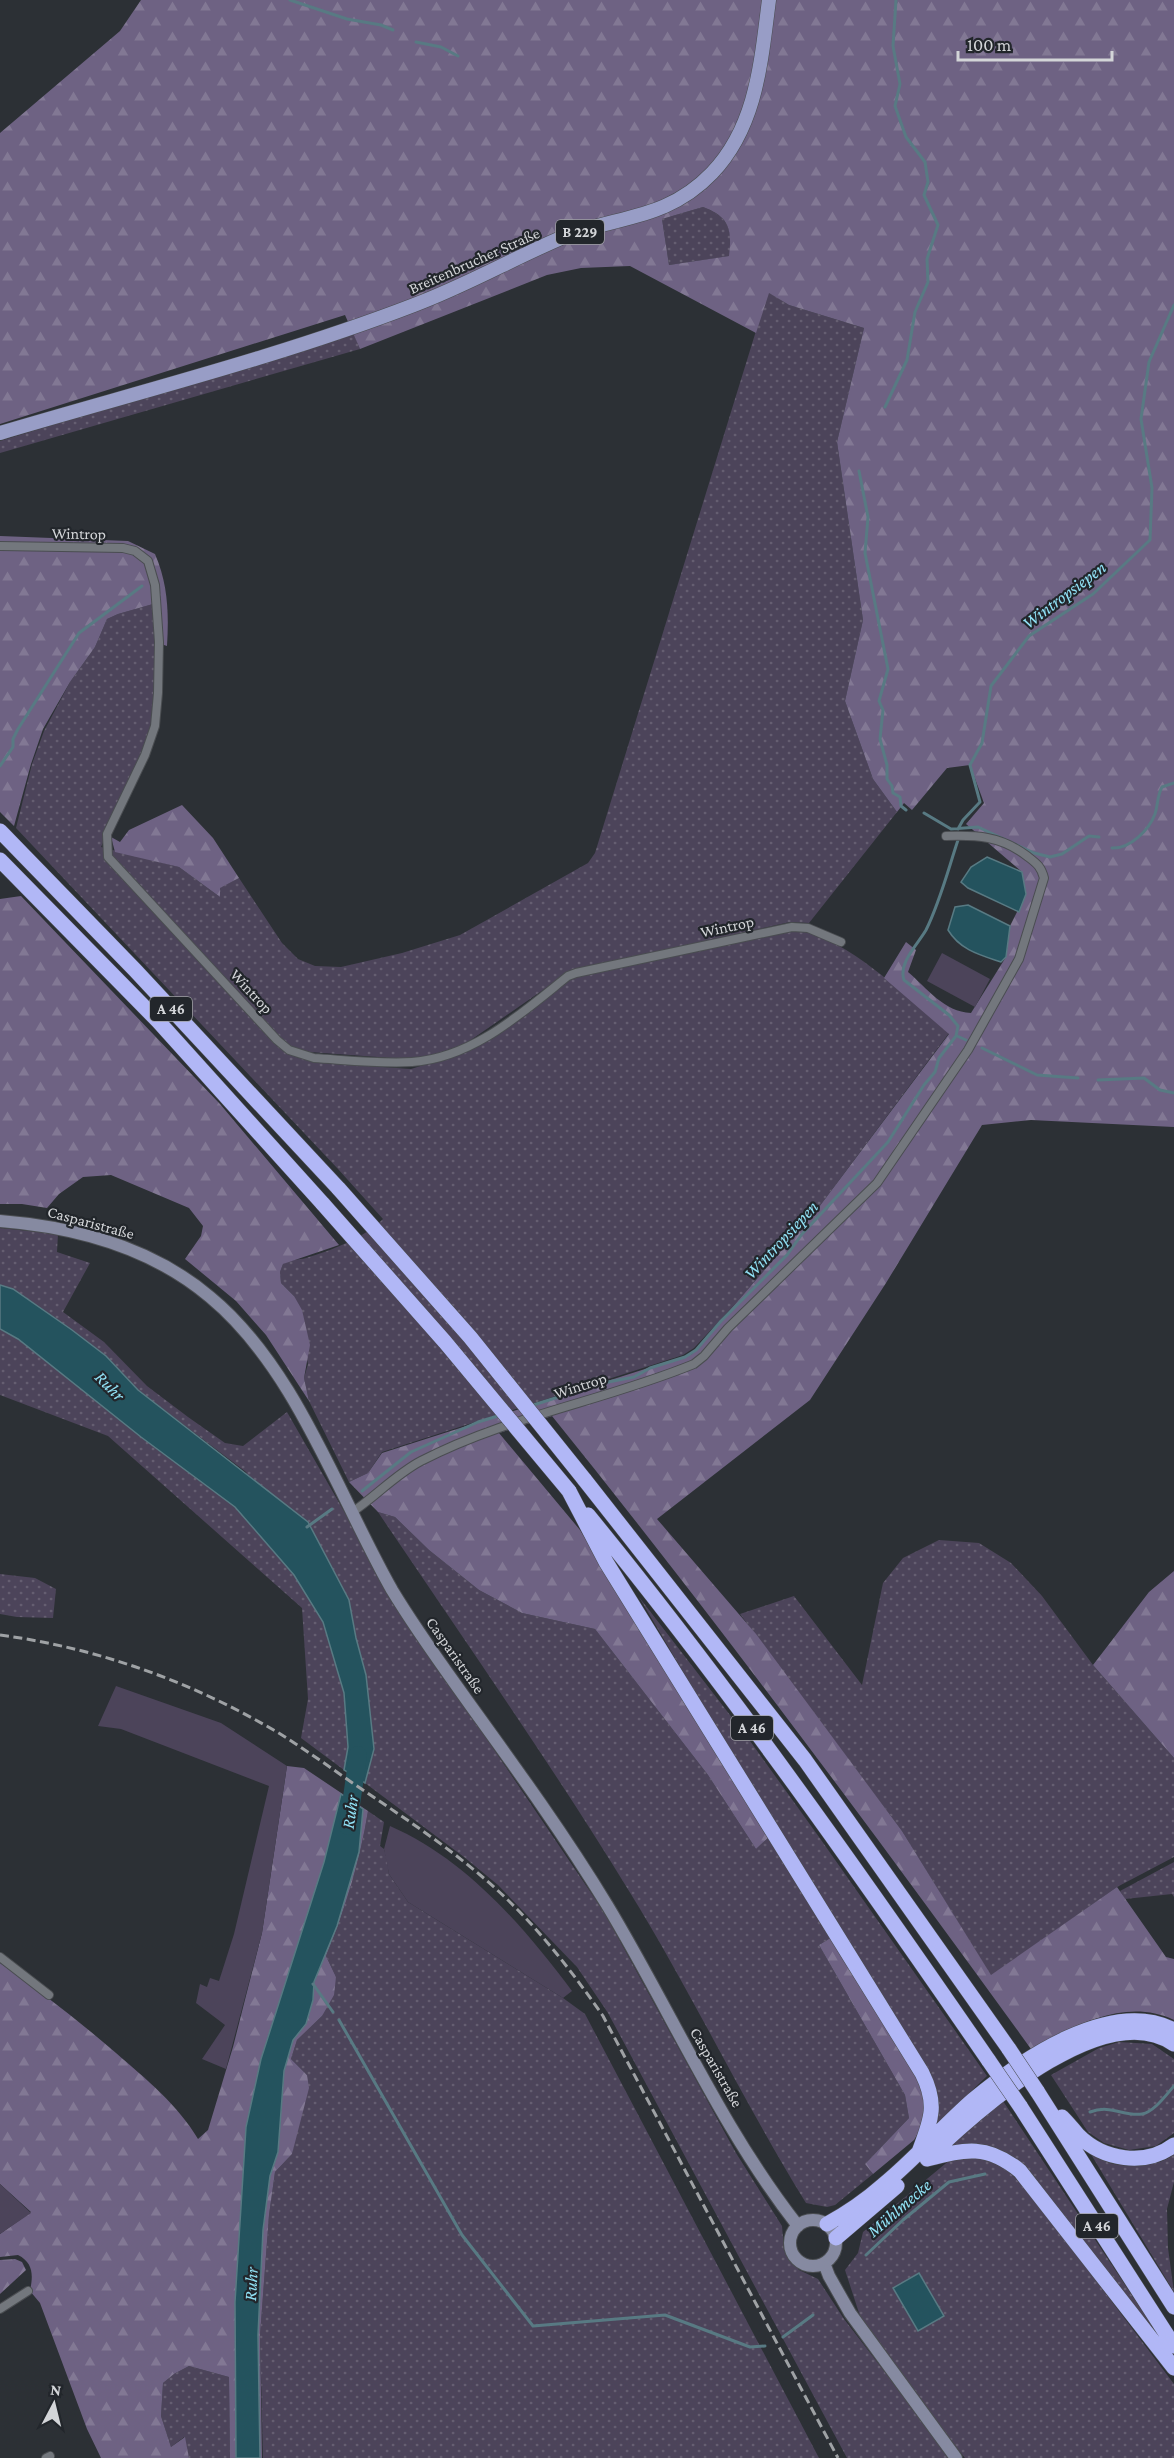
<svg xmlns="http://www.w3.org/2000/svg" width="1174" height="2458" viewBox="0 0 1174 2458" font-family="'Crimson Pro',serif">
<defs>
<pattern id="grass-dots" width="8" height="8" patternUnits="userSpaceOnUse" patternTransform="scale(1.5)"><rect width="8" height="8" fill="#4c445a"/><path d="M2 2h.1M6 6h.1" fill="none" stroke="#655e71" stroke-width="1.8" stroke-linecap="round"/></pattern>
<pattern id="forest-firs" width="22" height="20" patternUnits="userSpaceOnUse" patternTransform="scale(1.5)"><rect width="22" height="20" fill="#6e6283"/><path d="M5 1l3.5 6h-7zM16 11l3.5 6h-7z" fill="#827894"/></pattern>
</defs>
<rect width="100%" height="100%" fill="#2c3035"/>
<!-- grass -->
<path fill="url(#grass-dots)" d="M703 207C730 217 732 230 730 256L669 265 662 219Z
M768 292 789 305 864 328 837 442 863 620 845 701 873 779 897 812 809 923 790 922 569 972 465 1044 418 1060 310 1052 311 1062 411 1069 468 1051 490 1038 572 977 792 930C846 934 908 999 949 1033L819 1207 737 1302 694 1348 683 1355 382 1452 368 1473 349 1482 309 1401 304 1378 308 1364 294 1296 281 1283 280 1272 283 1264C291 1259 298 1260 306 1258 330 1251 366 1237 383 1219L338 1169 16 828 32 764 44 731 70 682 95 647 107 619 118 614 153 604 157 650 152 720 143 752 101 847 179 867 220 897 219 888 239 878 282 943 298 959 315 966 341 967 402 953 460 935 588 863 595 853Z
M353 332 360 349 0 453V441Z
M0 1228 58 1234 57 1252 90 1263 63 1312 104 1342 147 1386 188 1417 225 1443 243 1446 287 1412 345 1513 453 1689 604 1912 736 2153 782 2226 784 2250 799 2270 818 2279 844 2319 951 2458H847L608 2013 577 1967 498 1885 464 1857 365 1783 374 1749 366 1675 356 1638 246 1472 138 1390 106 1356 13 1289 0 1285Z
M0 1329 18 1339 141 1437 235 1507 294 1575 323 1622 344 1693 348 1747 344 1770 301 1738 308 1699 302 1608 108 1436 0 1395Z
M378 1512 395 1517 429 1550 479 1590 522 1613 595 1629 708 1775 756 1849 769 1837 832 1937 819 1945 905 2095 909 2118 865 2164 873 2174 835 2205 827 2207 806 2203C743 2101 692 1993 629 1891 550 1762 462 1637 378 1512Z
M939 1540 979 1543 1011 1563 1042 1596 1093 1665 1174 1758V1857L1117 1887 991 1976 902 1831 740 1614 794 1596 862 1685 883 1583 903 1558Z
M0 1574 35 1578 56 1589 53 1618 17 1617 0 1614Z
M639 1597 750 1741 819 1837 987 2076 935 2126 939 2107 935 2087 726 1745Z
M368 1811 384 1822 380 1846 384 1849 387 1860 389 1874 408 1902 563 1998 585 2014 819 2458H263L260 2335 269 2215 275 2172 292 2154 307 2075 291 2059 297 2040 322 2016 336 1977 326 1956C345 1910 360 1861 368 1811Z
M1174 1862V1897L1172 1894 1125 1899 1120 1891Z
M1119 2042 1152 2044 1174 2059V2133L1156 2146 1129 2150 1104 2143 1088 2132 1051 2075 1099 2048Z
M1003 2101 1171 2354 1007 2156 946 2149Z
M1089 2151C1096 2155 1103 2161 1110 2163 1129 2168 1159 2167 1174 2154V2182L1167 2209 1168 2248 1174 2292Z
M982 2158 1006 2168 1033 2197 1174 2384V2458H965L943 2431 860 2316 845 2270 858 2253 863 2232 951 2159Z
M189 2366 229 2377 230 2458H189L184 2437 171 2447 161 2416 163 2383 174 2374Z"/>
<!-- forest -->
<path fill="url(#forest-firs)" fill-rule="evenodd" d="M141 0H1174V1127L1031 1120 982 1125 886 1283 810 1400 657 1519 756 1634 902 1831 991 1975 1117 1887 1166 1957 1174 1959V2020C1125 1997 1074 2026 1031 2049 876 1835 718 1622 552 1416L499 1433 580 1530 769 1837 756 1849 708 1775 595 1629 522 1613 479 1590 429 1550 395 1517 378 1512 349 1482 368 1473 382 1453 692 1354 819 1207 949 1034 884 978 906 942 916 950 908 972C927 988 944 1012 971 1013L1006 957 1010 926 1026 894 1022 872 966 824 984 803 970 765 947 768 912 810 904 803 897 812 873 779 845 701 863 620 837 442 864 328 789 305 769 293 756 333 630 266 581 268 547 275 360 349 345 315 0 424V133L120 31ZM703 207C730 217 732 230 729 256L669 265 662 219Z
M0 536 128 541 155 554C168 584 169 613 167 646L161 644 153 604 118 614 107 619 95 647 70 682 43 729 31 764 14 826 0 812Z
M182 805 213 838 239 878 220 888V897L179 867 115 852 111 837 120 842 129 830Z
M21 896 220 1104 339 1245 283 1264 280 1272 281 1283 294 1296 302 1310 310 1345 304 1378 309 1401 266 1335 236 1301 185 1259 201 1236 203 1226 189 1208 111 1175 83 1177 59 1194 47 1208 22 1204H0V899Z
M1174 1571V1758L1093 1665 1149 1592Z
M287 1766 304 1768 368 1811C360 1861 345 1910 326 1956L336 1977 334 1995 322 2016 297 2040 291 2059 307 2075 309 2088 292 2154 275 2172 269 2215 260 2335 262 2458H260L258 2335 263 2230 270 2176 278 2152 284 2071 293 2040 306 2024 313 2000 314 1982 337 1926 359 1852 363 1809 341 1794 324 1862 261 2059 246 2127 236 2458H230L229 2377 189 2366 174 2374 163 2383 161 2416 171 2447 185 2437 189 2458H101L87 2429 40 2303 30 2291C33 2276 34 2263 18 2255L0 2257V2234L31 2212 0 2184V1963C40 1991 79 2021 116 2053 146 2079 178 2105 198 2139L208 2130 233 2047 262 1933Z
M832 1937 922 2084 926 2120 914 2140 873 2174 865 2164 909 2118 905 2095 819 1945Z
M15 2259 22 2262 26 2270 0 2294V2260Z"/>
<!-- garden -->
<path fill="#4c445a" d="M942 953 990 979 975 1007 927 981Z
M116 1686 221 1723 287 1766 262 1933 226 2069 202 2059 225 2025 196 2003 200 1984 207 1987 210 1978 219 1981 234 1934 269 1786 121 1729 98 1726Z
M390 1826C466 1859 524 1927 572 1991L563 1998 408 1902 389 1874 384 1849Z
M0 2184 31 2213 0 2234Z"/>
<!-- water -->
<path fill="#24535e" stroke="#587a83" stroke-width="1.5" d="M987 857 1022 872 1026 894 1019 912 968 888 961 882 971 867Z
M968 905 1010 926 1006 957 1001 962C980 955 960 950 948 930L955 907Z
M0 1285 13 1289 72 1330 106 1356 138 1390 308 1522 349 1600 356 1638 366 1675 374 1749 365 1783 344 1770 348 1747 344 1693 323 1622 294 1575 235 1507 141 1437 18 1339 0 1329Z
M341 1794 363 1809 359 1852 337 1926 314 1982 313 2000 306 2024 293 2040 284 2071 278 2152 270 2176 263 2230 258 2335 260 2458H236L235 2302 246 2127 261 2059 324 1862Z
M919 2273 944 2316 918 2331 893 2288Z"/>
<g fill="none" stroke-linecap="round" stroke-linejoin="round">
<!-- stream -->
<path stroke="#587a83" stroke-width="3" d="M290 0 347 19 381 25 393 30
M416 42 441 47 458 56
M885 407 907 360 915 312 928 282 927 259 938 225 924 195 928 182 925 162 906 137 895 106 900 84 893 46 896 0
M859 471 868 517 865 553 888 669 879 701 883 710 880 739 887 765V779L892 786 893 793 900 797 901 806 906 810
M0 766 13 747V739L18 729 79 633 142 586
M924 813 951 829 978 827 1034 853 1050 857 1062 854 1089 836 1099 837
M958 829 963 820 980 802 970 765 982 743 991 686 1029 636 1093 594 1150 540 1152 488 1141 419 1149 362 1174 305
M1112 848C1130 849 1149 830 1155 814 1158 805 1157 796 1162 787L1174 783
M957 1036 966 1040
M982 1048 1037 1075 1078 1078
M1098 1080 1144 1078 1160 1090 1174 1093
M530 1406 603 1383 634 1377 650 1368 685 1357 696 1350 721 1321 787 1255 802 1234 888 1142 924 1085 935 1072 939 1058 956 1036 958 1026 949 1015 904 980C898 963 918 944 926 930 940 902 948 870 958 840
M362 1491 411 1452 478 1422 501 1415
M307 1527 332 1509
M313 1984 333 2012
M339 2020 462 2235 533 2326 665 2315 750 2347 765 2346
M1090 2112C1111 2104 1124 2117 1142 2114 1154 2112 1166 2095 1174 2086
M866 2255 903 2220 949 2182 985 2174
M783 2337 813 2315"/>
<!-- river -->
<path stroke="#24535e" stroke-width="18" d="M348 1826 358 1755"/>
<!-- minor casing -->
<g stroke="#4a4d51" stroke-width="10">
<path id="minor" d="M0 546 123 548 135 551 148 561 155 585 159 642 158 693 155 726 145 755 107 834 108 857 277 1040 289 1050 314 1058C346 1060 380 1064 412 1062 473 1058 523 1012 568 976L576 973 792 927 808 928 841 942
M351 1513C375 1497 396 1474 421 1461 508 1416 604 1401 694 1364L704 1356 728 1328 877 1183 968 1050 1019 959 1044 878C1041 866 1036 863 1027 856 1001 836 977 835 946 836
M0 1957 49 1995
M0 2309 28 2291
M46 2458 50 2456"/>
</g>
<!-- secondary casing -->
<g stroke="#4a4d51" stroke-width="14">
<path id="secondary" d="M0 1221C76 1227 151 1247 210 1297 296 1368 338 1495 392 1590 416 1630 444 1668 471 1706 518 1771 565 1836 607 1905 671 2011 721 2128 798 2226
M790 2243a23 23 0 1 1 46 0a23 23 0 1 1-46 0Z
M824 2263 829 2276 850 2313 956 2458"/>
</g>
<!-- primary casing -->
<g stroke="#4a4d51" stroke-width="15">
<path id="primary" d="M0 433C138 392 279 357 414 305 465 286 512 259 561 238 617 215 666 221 712 173 757 126 761 61 769 0"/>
</g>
<!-- motorway casing -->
<g stroke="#4a4d51" stroke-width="16">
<path id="motorway" d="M0 831 135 970 339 1189
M0 860 158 1021 323 1204
M584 1479 805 1760 1009 2049
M569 1491 606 1562 922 2073C938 2105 931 2120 919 2152
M588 1515C731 1690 861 1875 989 2061
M1037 2091 1174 2307
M1020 2106 1174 2346
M1062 2117C1068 2123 1073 2129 1078 2135 1103 2160 1145 2167 1174 2145
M939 2147C986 2103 1107 1997 1174 2044
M927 2159C966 2149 987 2144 1020 2171L1174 2368
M827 2224C847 2213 866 2200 883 2185 915 2159 942 2127 973 2100 1021 2060 1111 1997 1174 2030
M836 2238 897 2186"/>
</g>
<!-- minor -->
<use href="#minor" stroke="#73777d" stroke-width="8"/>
<!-- secondary -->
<use href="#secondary" stroke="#868aa1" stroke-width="12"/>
<!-- primary -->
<use href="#primary" stroke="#989dc6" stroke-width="14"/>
<!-- motorway -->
<use href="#motorway" stroke="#b1b7f6" stroke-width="15"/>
<!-- rail -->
<path stroke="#9fa2a5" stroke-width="3" stroke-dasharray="9 4.5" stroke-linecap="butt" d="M0 1635C98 1648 192 1682 277 1732 305 1749 332 1769 360 1788 406 1819 453 1850 495 1888 537 1926 571 1970 603 2016L838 2458"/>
<!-- motorway-bridge casing -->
<g stroke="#4a4d51" stroke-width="16" stroke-linecap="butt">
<path id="motorway-bridge" d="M339 1189 470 1337 584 1479
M323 1204 445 1342 569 1491
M1009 2049 1037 2091
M989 2061 1020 2106"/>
</g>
<!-- motorway-bridge -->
<use href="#motorway-bridge" stroke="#b1b7f6" stroke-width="15"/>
</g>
<g text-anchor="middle" stroke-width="4.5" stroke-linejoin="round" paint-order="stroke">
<!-- shield labels -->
<g fill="#22262b" stroke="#9ea0a4" stroke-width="1.5">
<rect x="556" y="220" width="48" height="24" rx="4.5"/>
<rect x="150" y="997" width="42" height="24" rx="4.5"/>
<rect x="731" y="1716" width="42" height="24" rx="4.5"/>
<rect x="1076" y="2214" width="42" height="24" rx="4.5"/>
</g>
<g font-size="15" font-weight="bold" fill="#d3d5d8">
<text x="580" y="237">B 229</text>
<text x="171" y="1014">A 46</text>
<text x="752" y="1733">A 46</text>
<text x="1097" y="2231">A 46</text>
</g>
<!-- street labels -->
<g font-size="16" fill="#d3d5d8" stroke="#22262b">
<text transform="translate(474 260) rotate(-24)" y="6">Breitenbrucher Straße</text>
<text transform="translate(79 533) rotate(1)" y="6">Wintrop</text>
<text transform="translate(727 926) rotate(-12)" y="6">Wintrop</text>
<text transform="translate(252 991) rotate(47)" y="6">Wintrop</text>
<text transform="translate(91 1222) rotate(15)" y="6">Casparistraße</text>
<text transform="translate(580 1385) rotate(-18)" y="6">Wintrop</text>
<text transform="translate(456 1655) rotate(55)" y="6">Casparistraße</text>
<text transform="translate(717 2067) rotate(60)" y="6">Casparistraße</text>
</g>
<!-- water labels -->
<g font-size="18" font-style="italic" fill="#91e2f6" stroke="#22262b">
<text transform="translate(1064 595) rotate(-37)" y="6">Wintropsiepen</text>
<text transform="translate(781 1240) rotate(-47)" y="6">Wintropsiepen</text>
<text transform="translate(110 1386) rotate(45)" y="6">Ruhr</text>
<text transform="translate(350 1812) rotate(-82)" y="6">Ruhr</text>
<text transform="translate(899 2208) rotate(-41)" y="6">Mühlmecke</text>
<text transform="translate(251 2284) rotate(-87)" y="6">Ruhr</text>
</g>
</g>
<!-- north arrow -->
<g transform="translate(54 2404) rotate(7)" stroke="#22262b" stroke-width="4.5" paint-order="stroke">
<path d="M0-4.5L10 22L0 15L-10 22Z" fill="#d3d5d8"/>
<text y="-9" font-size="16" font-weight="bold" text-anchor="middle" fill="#d3d5d8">N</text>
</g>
<!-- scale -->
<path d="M958 51v9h154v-9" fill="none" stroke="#d3d5d8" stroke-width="3"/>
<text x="967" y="51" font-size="18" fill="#d3d5d8" stroke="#22262b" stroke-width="4.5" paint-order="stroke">100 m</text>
</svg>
